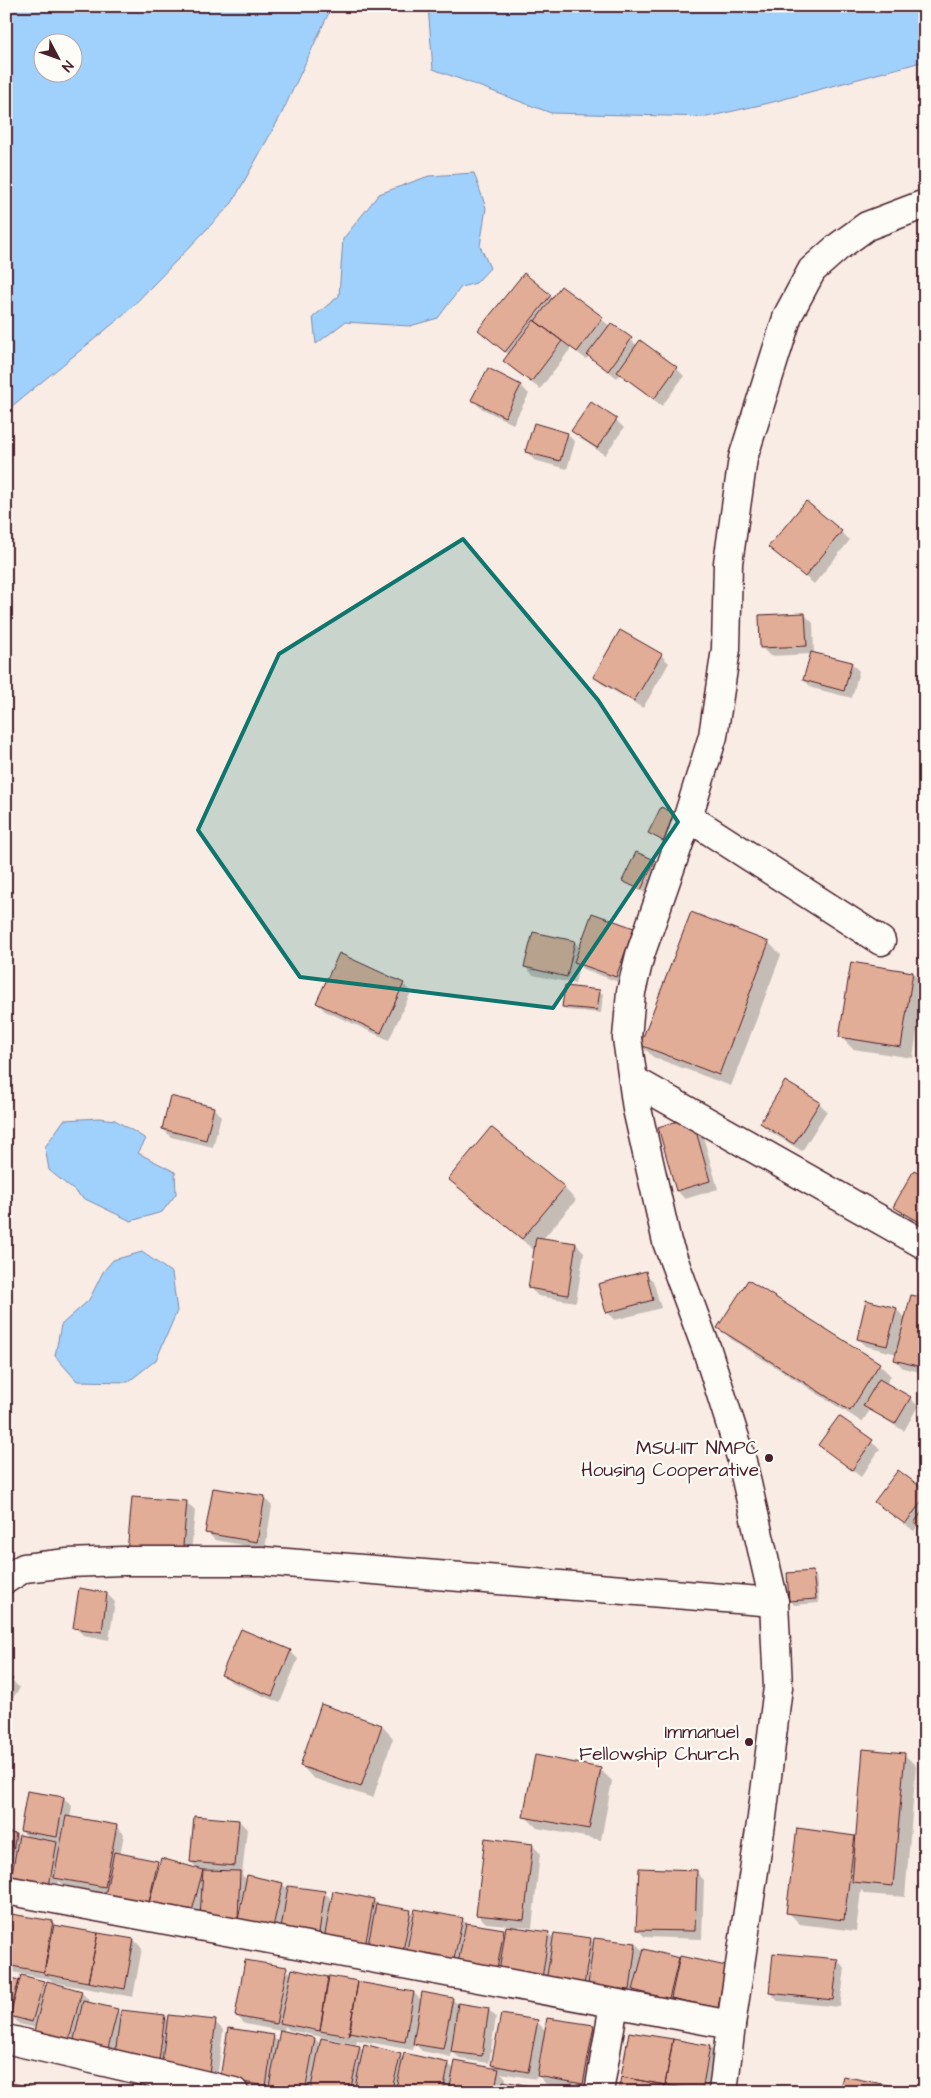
<svg xmlns="http://www.w3.org/2000/svg" width="931" height="2098" viewBox="0 0 931 2098" font-family="'Architects Daughter',sans-serif">
<rect width="100%" height="100%" fill="#f8ece4"/>
<filter id="ink" filterUnits="userSpaceOnUse"><feTurbulence type="fractalNoise" baseFrequency=".02" numOctaves="2"/><feDisplacementMap in="SourceGraphic" scale="10" xChannelSelector="R" yChannelSelector="G"/><feConvolveMatrix kernelMatrix="1 2 1 2 8 2 1 2 1" color-interpolation-filters="sRGB"/></filter>
<g filter="url(#ink)">
<!-- water -->
<path fill="#a0d1fc" stroke="#7e8aa8" fill-rule="evenodd" d="M6 6H332L281 115 232 203 125 314 6 411ZM42 42H72V72H42Z
M428 6H925V61L769 103 707 117 551 113 433 69Z
M474 173 486 208 480 246 490 268 476 283 461 287 438 318 410 326 345 322 316 344 313 317 339 296 343 239 379 194 429 176Z
M99 1118 115 1120 146 1139 138 1153 175 1172 176 1194 162 1212 131 1221 83 1198 49 1170 45 1147 64 1120Z
M142 1252 172 1273 177 1311 156 1360 128 1382 77 1381 55 1356 61 1325 89 1300 103 1272 113 1260Z"/>
<!-- shadow -->
<path fill="#0003" d="M561 288 610 326 611 324 638 346 676 368 684 376 662 406 620 374 617 378 589 356 586 359 571 348 540 389 513 369 505 361 509 355 479 330 550 296 553 299Z
M488 370 521 386 529 394 513 424 481 408 473 400Z
M616 420 624 428 605 455 581 439 573 431Z
M567 434 575 442 567 469 534 460 527 452Z
M806 503 850 540 814 584 770 547Z
M805 615 813 623 814 654 851 663 859 671 852 698 812 688 804 680 811 654 770 656 762 648Z
M661 655 669 663 643 708 602 684 594 676Z
M654 861 658 865 645 893 624 881Z
M691 914 769 943 781 955 731 1086 653 1057 641 1045Z
M633 929 641 937 624 984 583 969 579 965 575 984 533 975 525 967 533 933 575 942 580 948Z
M913 973 924 985 913 1058 853 1049 841 1037Z
M403 984 411 992 389 1040 325 1011 317 1003Z
M599 991 603 994 601 1013 567 1010 563 1006Z
M819 1103 827 1111 802 1151 769 1131 761 1123Z
M213 1108 221 1116 213 1147 171 1137 163 1129Z
M700 1126 718 1189 685 1199 677 1191 659 1128Z
M925 1177V1227L903 1215 895 1207Z
M450 1179 564 1188 576 1200 543 1239 576 1244 584 1252 576 1302 538 1296 530 1288 535 1251Z
M645 1273 653 1281 661 1308 615 1320 607 1312Z
M925 1300V1373L903 1368 895 1360 897 1354 866 1346 858 1338 896 1309 906 1319Z
M719 1327 879 1364 891 1376 886 1384 910 1398 918 1406 904 1431 870 1410 862 1422 731 1339Z
M839 1417 880 1449 861 1477 820 1445Z
M925 1492V1531L918 1525 914 1531 876 1502Z
M264 1498 272 1506 265 1549 215 1540 207 1532Z
M187 1503 195 1511 190 1564 136 1560Z
M813 1572 816 1576 819 1603 794 1605 791 1601Z
M107 1594 115 1602 109 1640 83 1635 75 1627Z
M290 1651 298 1659 280 1703 231 1682 223 1674Z
M6 1676 20 1688 6 1707Z
M382 1726 393 1738 373 1798 313 1778 302 1766Z
M904 1754 916 1766 905 1897 865 1894 861 1890 856 1931 800 1924 788 1912 854 1837 857 1840Z
M600 1769 612 1781 601 1840 537 1828 525 1816Z
M28 1792 64 1798 72 1806 70 1818 116 1826 124 1834 120 1855 157 1863 161 1866 199 1870 191 1862 239 1821 247 1829 242 1875 247 1880 282 1884 289 1890 325 1893 333 1901 373 1900 379 1905 410 1911 415 1916 462 1919 468 1925 503 1930 506 1934 508 1925 486 1923 478 1915 532 1845 540 1853 532 1928 519 1926V1929L548 1933 554 1939 591 1940 595 1944V1939L636 1944 644 1952 678 1959 681 1961 726 1967 725 2015 643 1998 639 1994 638 1997 325 1948 107 1893 64 1885 59 1881 57 1893 6 1891V1834L16 1835 19 1839 29 1838 21 1830Z
M696 1872 704 1880 702 1939 645 1937 637 1929Z
M53 1922 57 1927 134 1940 142 1948 133 1997 53 1982 50 1979 12 1972 8 1969 6 1978 20 1982H43L47 1986 81 1992 89 2000 88 2003 117 2010 121 2015 164 2017 168 2021 215 2022 223 2030 217 2081 34 2034 36 2028 19 2024 14 2018 13 2022 6 2020V1923L11 1925Z
M837 1960 845 1968 840 2007 778 2001 770 1993Z
M286 1969 292 1974 293 1970 414 1993 422 2001 452 1999 460 2006 488 2009 496 2017 489 2063 460 2059 452 2051 451 2057 422 2051 414 2043 413 2050 357 2040 356 2044 289 2030 285 2026 284 2032 315 2039 321 2045 359 2047 363 2051 400 2055 404 2059 449 2064 454 2070H497L492 2065 537 2022 546 2031 593 2026 601 2034 591 2092 546 2084 537 2074 536 2079 501 2073 506 2078V2083L531 2087 536 2092H276L274 2090V2092H267L229 2086 273 2037 279 2042 281 2031 245 2024 237 2016Z
M710 2047 718 2055 711 2092H620Z
M42 2089 54 2092H42Z"/>
<!-- building -->
<path fill="#e2ad96" stroke="#4a1f2b" d="M524 273 551 295 505 352 478 330Z
M561 286 603 317 577 352 535 321Z
M534 320 562 341 531 382 503 361Z
M611 323 632 338 608 371 587 355Z
M640 340 677 367 654 399 617 372Z
M488 368 521 385 505 417 471 400Z
M591 402 617 419 597 448 571 431Z
M534 423 568 433 560 461 525 452Z
M806 501 842 531 805 577 768 547Z
M805 613 807 646 760 648 759 615Z
M620 630 662 654 634 701 593 677Z
M811 652 852 662 844 691 803 680Z
M661 807 678 815 665 842 648 833Z
M636 852 655 860 641 890 622 881Z
M691 912 769 942 719 1075 640 1045Z
M592 913 634 928 616 977 574 962Z
M533 932 575 941 567 977 524 967Z
M339 953 404 983 381 1033 316 1003Z
M851 962 913 972 901 1047 839 1037Z
M565 986 600 990 597 1010 562 1007Z
M785 1081 820 1102 794 1144 760 1123Z
M170 1096 214 1107 206 1140 162 1129Z
M692 1117 710 1181 676 1191 658 1127Z
M491 1127 565 1187 522 1239 448 1179Z
M914 1170 925 1176V1225L893 1207Z
M536 1237 576 1243 568 1295 528 1288Z
M646 1271 653 1300 606 1313 598 1284Z
M748 1280 880 1363 850 1411 717 1328Z
M911 1295 925 1298V1368L894 1360Z
M866 1300 897 1308 887 1346 857 1339Z
M879 1379 911 1397 895 1424 863 1406Z
M839 1416 873 1440 852 1470 818 1445Z
M898 1470 925 1490V1497L905 1524 874 1502Z
M213 1488 265 1496 257 1542 205 1533Z
M132 1497 187 1501 182 1557 127 1553Z
M925 1508V1531L914 1523Z
M813 1571 816 1599 789 1601 787 1573Z
M79 1588 107 1593 102 1632 73 1628Z
M241 1629 291 1650 272 1696 221 1675Z
M6 1674 13 1679 6 1688Z
M321 1704 382 1725 361 1787 300 1766Z
M863 1749 905 1753 893 1886 852 1882Z
M535 1755 601 1768 589 1829 523 1817Z
M27 1791 64 1797 57 1837 20 1831Z
M66 1816 117 1825 105 1887 54 1878Z
M194 1816 239 1820 235 1866 190 1862Z
M797 1828 855 1836 844 1920 786 1913Z
M6 1832 16 1834 7 1885H6Z
M19 1835 57 1842 49 1886 11 1879Z
M485 1838 533 1844 524 1920 476 1915Z
M114 1852 158 1861 148 1906 105 1896Z
M161 1858 203 1870 191 1915 149 1903Z
M639 1868 697 1870 695 1931 636 1930Z
M203 1870 240 1871 238 1919 200 1917Z
M247 1875 283 1883 273 1927 238 1920Z
M288 1886 325 1891 318 1940 280 1935Z
M333 1891 374 1899 365 1946 324 1939Z
M376 1904 411 1910 402 1956 367 1950Z
M415 1909 463 1918 453 1964 406 1954Z
M11 1914 53 1921 44 1972 6 1965V1943Z
M466 1923 504 1929 496 1975 457 1968Z
M54 1925 98 1933 88 1982 44 1974Z
M506 1926 549 1932 542 1979 499 1972Z
M98 1933 134 1939 125 1989 88 1982Z
M554 1933 591 1938 584 1986 546 1981Z
M594 1938 636 1943 630 1990 588 1985Z
M644 1949 679 1958 669 1999 633 1990Z
M773 1953 838 1959 833 2000 769 1993Z
M680 1956 726 1966 718 2008 671 1998Z
M245 1960 287 1967 276 2024 235 2016Z
M292 1969 328 1977 320 2031 280 2023Z
M21 1975 44 1981 32 2022 10 2016Z
M329 1976 358 1981 349 2036 320 2031Z
M6 1977 19 1980 9 2019 6 2018Z
M47 1981 82 1991 68 2044 33 2035Z
M358 1982 414 1992 405 2042 349 2032Z
M422 1992 453 1998 443 2049 413 2044Z
M83 2001 118 2009 106 2056 72 2048Z
M458 2003 489 2008 482 2056 451 2052Z
M121 2010 165 2015 158 2068 114 2063Z
M501 2014 538 2020 528 2072 491 2065Z
M168 2015 216 2020 209 2074 161 2068Z
M547 2018 594 2025 583 2084 537 2076Z
M228 2028 274 2035 266 2086 220 2078Z
M280 2030 315 2038 305 2092 269 2086Z
M629 2032 673 2039 665 2085 621 2077Z
M321 2038 360 2046 350 2092H310Z
M673 2039 710 2046 702 2091 665 2085Z
M364 2044 401 2054 391 2092H354Z
M404 2053 449 2063 443 2092H395Z
M455 2061 499 2069 494 2092H449Z
M843 2076 892 2086 890 2092H839Z
M621 2077 665 2085 663 2092H618Z
M503 2081 531 2086 530 2092H501Z
M6 2082 32 2087 31 2092H6Z
M665 2085 702 2091 663 2092Z
M536 2087 573 2092H536Z"/>
<g fill="none" stroke-linecap="round" stroke-linejoin="round">
<!-- street casing -->
<g stroke="#4a1f2b" stroke-width="31">
<path id="street" d="M688 817 881 941
M633 1080 925 1245
M6 1579 24 1568 68 1563 122 1561H262L774 1602
M6 1890 731 2025
M6 2039 234 2092
M599 2092 614 2004"/>
</g>
<!-- secondary casing -->
<g stroke="#4a1f2b" stroke-width="31">
<path id="secondary" d="M723 2092 731 2025 762 1817 778 1687 774 1602 741 1457 707 1350 667 1242 637 1109 627 1038 631 992 640 955 688 817 713 736 726 649 728 563 743 458 788 315 812 270 838 247 867 226 925 204"/>
</g>
<!-- street -->
<use href="#street" stroke="#fdfcf7" stroke-width="28"/>
<!-- secondary -->
<use href="#secondary" stroke="#fdfcf7" stroke-width="28"/>
</g>
</g>
<!-- marked area -->
<path fill="#0f766e" fill-opacity="0.2" stroke="#0f766e" stroke-width="4" stroke-linejoin="round" d="M463 539 598 700 678 822 553 1008 300 977 198 830 279 654Z"/>
<!-- markers -->
<g fill="#4a1f2b" stroke="#fdfcf7" stroke-width="2">
<circle cx="769" cy="1458" r="5"/>
<circle cx="749" cy="1742" r="5"/>
</g>
<g text-anchor="middle" stroke-width="4.5" stroke-linejoin="round" paint-order="stroke">
<!-- poi labels -->
<g font-size="19" fill="#4a1f2b" stroke="#fdfcf7" text-anchor="end">
<text x="759" y="1454">MSU-IIT NMPC<tspan x="759" dy="22">Housing Cooperative</tspan></text>
<text x="739" y="1738">Immanuel<tspan x="739" dy="22">Fellowship Church</tspan></text>
</g>
</g>
<!-- margin -->
<rect width="931" height="2098" fill="none" stroke="#fdfcf7" stroke-width="25"/>
<rect x="12" y="12" width="906" height="2073" fill="none" stroke="#4a1f2b" stroke-width="2" filter="url(#ink)"/>
<!-- north arrow -->
<g transform="translate(58 58) rotate(131)"><circle r="24" fill="#fdfcf7" stroke="#b5a4a5"/>
<path d="M0-4L9 19L0 12L-9 19Z" fill="#4a1f2b"/>
<text y="-8" font-size="14" font-weight="bold" text-anchor="middle" fill="#4a1f2b">N</text>
</g>
</svg>
